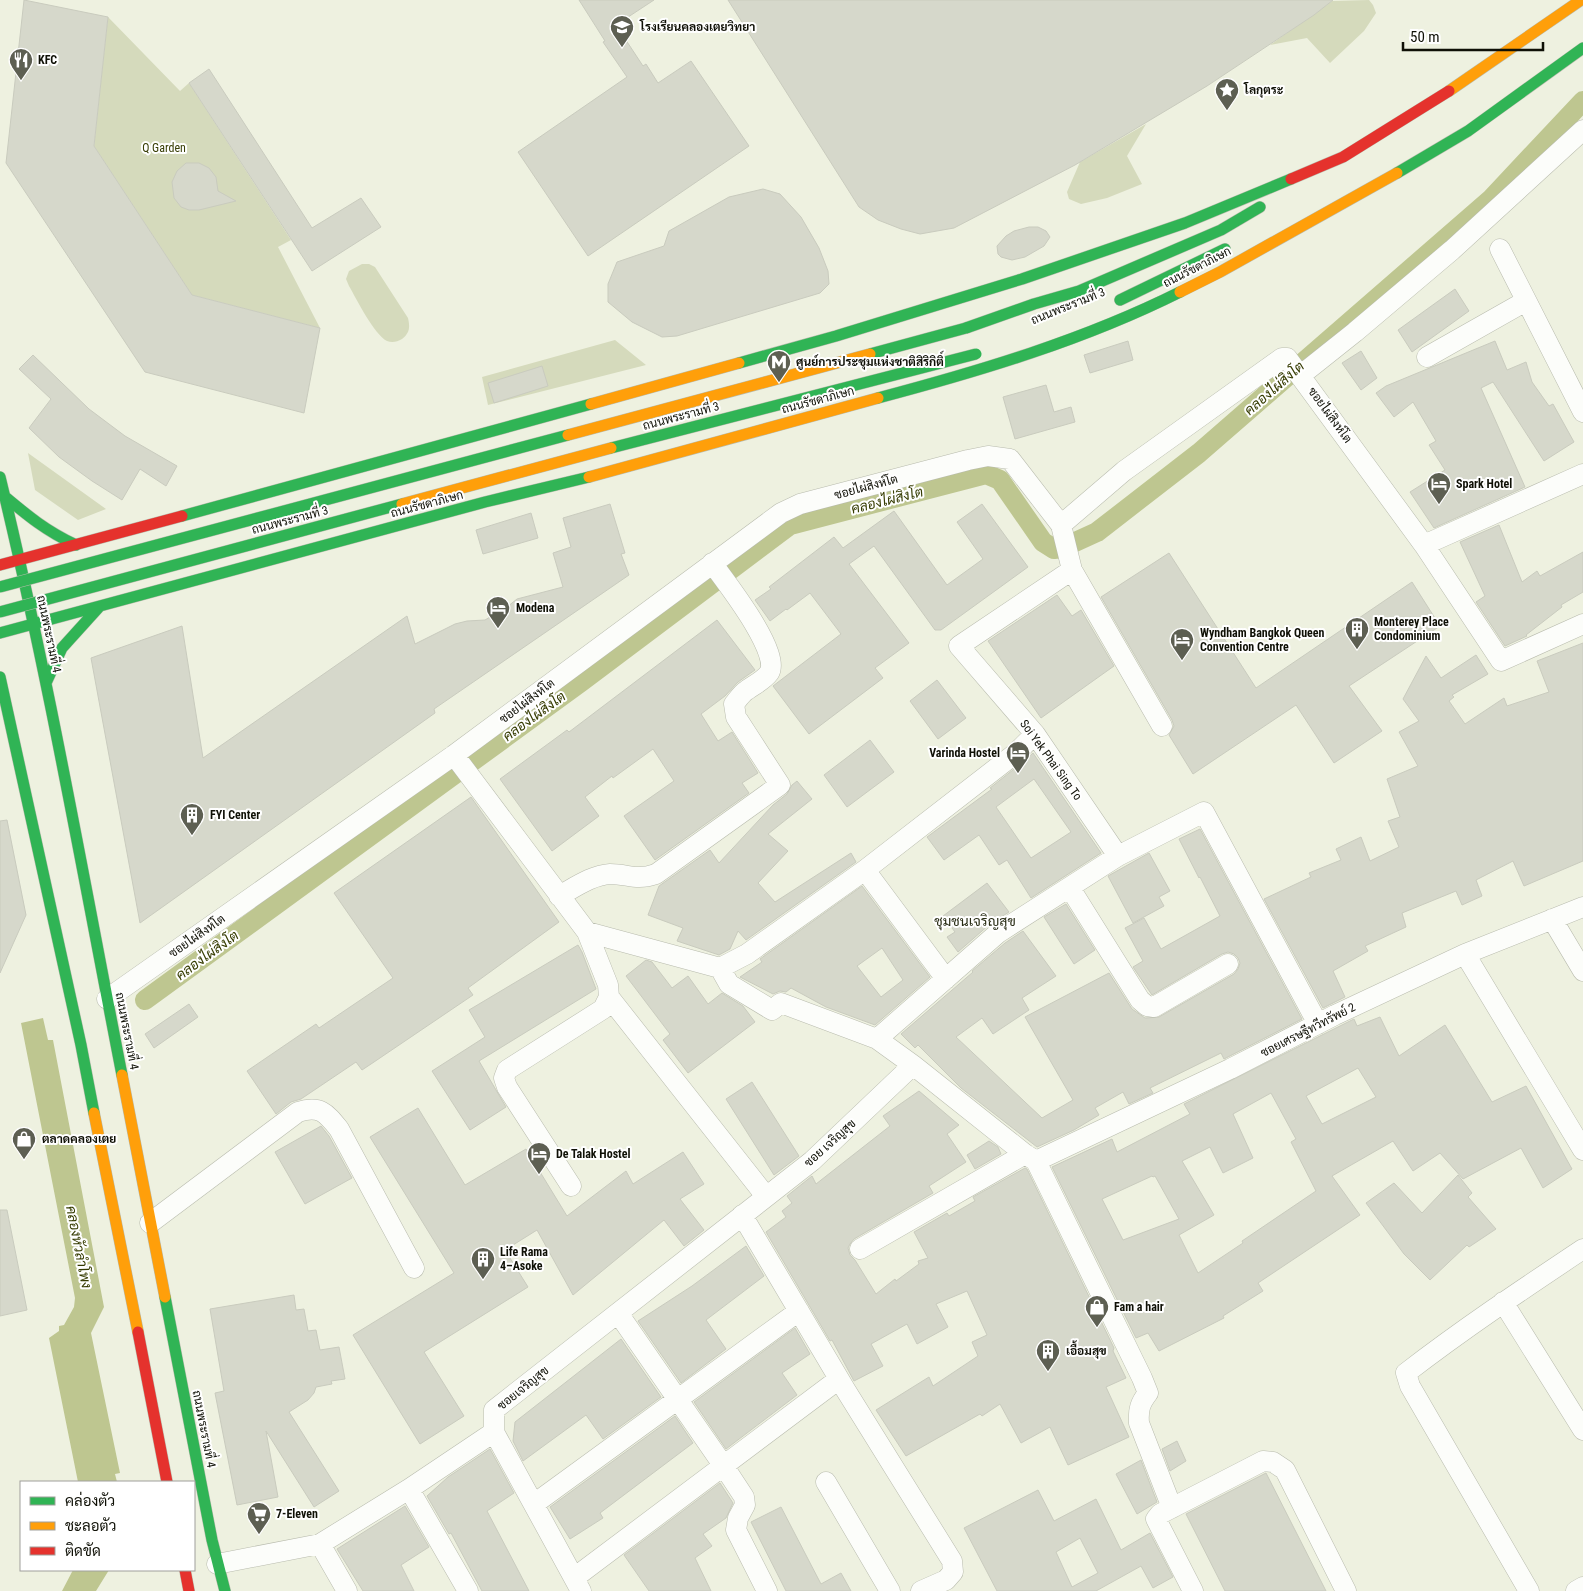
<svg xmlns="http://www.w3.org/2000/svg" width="1583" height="1591" viewBox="0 0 1583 1591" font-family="'Roboto Condensed',Sarabun,sans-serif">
<rect width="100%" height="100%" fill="#eef1e0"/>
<!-- green -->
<path fill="#d5dabc" d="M1369 0 1373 5 1376 13 1364 31 1330 63 1307 38 1270 45 1332 1Z
M108 17 180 91 189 83 291 240 278 247 320 328 192 295 94 146Z
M1146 124 1127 156 1142 184 1107 198 1081 204 1069 199 1067 192 1080 162Z
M362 264H369L375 267 408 318C410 327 410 333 402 339 397 342 392 343 387 341 374 334 357 300 349 286L346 279 349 271Z
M615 340 646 365 488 405 482 377Z
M28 453 106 509 78 520 35 490Z"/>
<!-- water -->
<path fill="#bec690" d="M43 1018 48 1040H53L104 1307 91 1333 120 1473 115 1474 117 1482H78L49 1338 59 1331V1326L64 1325 74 1307 75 1298 21 1023Z
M73 1570H109L96 1591H62Z"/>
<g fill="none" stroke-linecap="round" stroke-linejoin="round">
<!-- canal -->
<path stroke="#bec690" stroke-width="20" d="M145 1000 581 682 790 525 986 474 1000 480 1043 542 1054 549 1062 548 1097 532 1199 453 1491 199 1583 101"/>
</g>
<!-- building -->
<path fill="#d6d8cb" stroke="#c9cbbe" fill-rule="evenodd" d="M24 0 108 17 94 146 192 295 320 328 304 413 145 372 6 163Z
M579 0H654L616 25 643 66 646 64 658 83 691 61 749 146 588 256 518 152 627 77 603 42 605 41Z
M728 0H1333L1314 15 1207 86 1075 165 954 228 920 234 901 229 878 220 859 207Z
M209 69 312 228 361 198 381 227 312 271 189 83Z
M186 163H199L209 168 216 177 218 191 236 201 199 210H189L181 207 174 198 172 182 177 171Z
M763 189 780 194 801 217 819 248 828 271 829 284 820 293 677 336 662 337 632 322 608 302V284L617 262 664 246 669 231 729 197Z
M1029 227H1038L1046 231 1050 237 1044 246 1025 257 1012 260 1001 257 998 254 997 246 1006 236 1014 231Z
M1455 289 1469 311 1412 352 1398 330Z
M1128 341 1133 360 1090 373 1084 355Z
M1495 341 1507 370 1526 362 1532 382 1549 406 1553 404 1574 442 1544 461 1493 382 1481 388 1525 487 1434 528 1410 492 1445 470 1429 445 1436 441 1413 402 1394 417 1376 393 1386 386Z
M1361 351 1377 378 1361 390 1342 363Z
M33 355 89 409 125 436 177 466 166 486 140 469 122 500 92 481 59 457 29 428 51 399 19 369Z
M542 366 548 386 494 403 488 383Z
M1046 385 1054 412 1071 407 1075 422 1015 439 1003 397Z
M610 504 625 553 621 554 629 575 434 709 435 713 140 923 91 658 182 626 203 758 407 616 415 644 455 624 467 621 485 620 507 607 517 599 563 587 553 553 571 547 563 518Z
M982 504 1028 567 941 630H935L874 546 849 564 909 643 875 668 883 678 809 734 773 686 841 634 810 593 787 610 786 609 770 621 755 600 771 589 769 587 834 537 843 548 894 511 947 585 983 559 957 522Z
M531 513 538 538 483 554 476 530Z
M1499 525 1522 582 1537 571 1540 576 1583 552V592L1561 605 1562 607 1526 635 1527 636 1505 646 1476 602 1485 596 1460 542Z
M1169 553 1256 688 1412 582 1440 626 1349 686 1382 731 1334 763 1296 705 1193 774 1169 735 1174 726 1172 720 1101 597Z
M1057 595 1072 616 1081 610 1114 666 1041 718 988 641Z
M717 620 755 670 738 682 725 696 701 714 718 741 732 732 758 773 742 783 749 793 655 860 624 816 674 781 653 749 613 778 612 776 585 797 599 816 552 851 500 779 567 730 569 732Z
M1583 643V861L1524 886 1513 861 1476 880 1482 896 1462 905 1456 891 1402 913 1406 927 1365 946 1368 951 1333 971 1345 997 1323 1008 1264 899 1311 877 1309 873 1341 860 1336 849 1361 837 1370 861 1399 847 1388 821 1400 817 1387 779 1418 766 1399 732 1419 721 1403 699 1426 656 1441 678 1476 655 1488 674 1452 695 1454 697 1449 701 1465 724 1504 698 1507 706 1549 692 1537 661Z
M937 680 966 718 938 739 910 701Z
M870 740 894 772 847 807 824 775Z
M1033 753 1101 853 1031 898 1007 860 999 865 979 835 944 860 927 837 992 789 990 788 1023 762ZM1034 779 1071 832 1031 858 996 807Z
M797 781 812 799 768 834 788 851 758 883 775 902 851 853 856 862 746 940 738 931 730 949 719 955 677 941 683 928 648 915 659 886 710 850 719 863 773 805 787 794 792 785Z
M471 797 559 922 468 988 473 995 374 1062 362 1070 356 1062 301 1099 291 1102 276 1114 247 1071 316 1024 319 1028 393 978 334 893Z
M7 820 26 915 0 973V821Z
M1200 829 1302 1019 1224 1059 1221 1053 1150 1088 1153 1093 1129 1104 1123 1092 1095 1108 1099 1115 1074 1130 1037 1147 961 1088 918 1045 915 1048 901 1034 973 972 972 971 1005 943 1023 931 1056 976 1022 998 1029 1010 993 1034 982 1018 956 1037 1042 1118 1073 1100 1025 1017 1109 973 1132 1009 1145 1018 1159 1017 1234 974 1238 969 1240 963 1238 958 1234 954 1228 952 1222 954 1152 995 1133 967 1143 961 1125 928 1144 918 1161 949 1220 916 1200 877 1199 878 1179 839Z
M1149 853 1170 891 1159 897 1164 906 1133 923 1108 876Z
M987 883 1009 912 990 924 958 952 947 937 955 932 943 916Z
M862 886 930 977 875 1025 826 1007 791 988 786 992 780 991 773 994 740 977 762 962 760 959ZM882 948 903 980 881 997 857 966Z
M1066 904 1095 950 1074 964 1044 917Z
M578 945 582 952 596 989 479 1061 506 1107 470 1130 432 1071 485 1037 469 1010Z
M646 960 652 962 672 988 688 976 708 1004 722 993 743 1006 755 1022 688 1073 663 1040 670 1034 626 976Z
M189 1004 198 1017 154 1048 145 1034Z
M1380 1017 1399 1056 1445 1025 1492 1102 1526 1086 1572 1169 1543 1188 1521 1148 1463 1179 1440 1153 1413 1171 1393 1141 1332 1176 1360 1215 1258 1283 1263 1291 1223 1316 1224 1318 1159 1351 1148 1333 1136 1338 1052 1167 1112 1139 1117 1152 1190 1114 1184 1104 1354 1019 1357 1026ZM1358 1068 1376 1097 1322 1124 1306 1096ZM1271 1093 1296 1139 1291 1142 1316 1191 1242 1241 1243 1243 1198 1273 1179 1235 1214 1215 1182 1161 1210 1147 1223 1173 1253 1158 1233 1114ZM1152 1176 1153 1177 1155 1176 1179 1219 1123 1240 1102 1199Z
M752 1082 799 1156 774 1175 726 1099Z
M919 1091 959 1125 947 1134 966 1162 929 1186 933 1193 854 1239 850 1244 848 1248 850 1255 855 1260 876 1294 895 1279 896 1281 919 1264 918 1261 928 1258 914 1232 947 1213 949 1216 975 1201 973 1197 1025 1168 1027 1169 1114 1348 1113 1351 1126 1378 1106 1387 1129 1437 1068 1465 1050 1427 1021 1443 1000 1404 982 1416 980 1414 906 1456 876 1410 929 1377 933 1386 978 1356 972 1342 987 1335 967 1291 936 1304 948 1327 917 1344 907 1324 871 1344 883 1366 854 1381 832 1340 830 1341 766 1232 786 1217 782 1211 792 1203 787 1196 812 1176 816 1184 890 1126 883 1116Z
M418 1108 465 1185 526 1149 567 1216 626 1171 633 1184 683 1152 704 1184 680 1199 704 1230 684 1246 664 1220 573 1295 537 1230 505 1250 528 1287 424 1352 464 1416 420 1444 353 1335 454 1273 370 1137Z
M321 1126 329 1136 352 1178 305 1204 275 1152Z
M989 1141 998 1147 1001 1154 975 1169 967 1155Z
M1458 1175 1472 1193 1468 1197 1496 1229 1469 1247 1467 1245 1430 1280 1404 1254 1366 1203 1394 1183 1422 1213Z
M0 1210H7L27 1310 0 1316Z
M746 1246 764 1276 706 1320 726 1349 681 1383 638 1321 692 1286Z
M294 1295 296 1310 304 1309 308 1331 316 1330 320 1350 339 1347 345 1379 331 1381 332 1384 316 1387 314 1393 308 1400 289 1412 339 1491 314 1507 266 1431 278 1497 237 1505 215 1393 224 1391 210 1309Z
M795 1328 810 1354 782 1373 797 1395 726 1449 694 1402Z
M621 1339 661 1397 603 1439 586 1415 523 1461 513 1441 515 1422Z
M675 1416 693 1443 600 1513 603 1518 570 1539 550 1507Z
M1177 1441 1186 1461 1170 1471 1162 1449Z
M490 1449 514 1493 487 1511 529 1591H482L451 1533 449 1534 427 1496 448 1477Z
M1141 1460 1157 1502 1137 1514 1116 1474Z
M1266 1473 1326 1591H1225L1186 1514Z
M720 1483 733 1503 726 1518 703 1534 712 1546 695 1558 711 1591H649L624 1555Z
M1038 1490 1054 1521 1096 1499 1121 1550 1150 1533 1173 1577 1153 1588 1141 1566 1096 1591H997L964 1528ZM1080 1538 1098 1573 1072 1587 1056 1552Z
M405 1506 429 1547 401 1565 414 1591H363L337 1549Z
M781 1507 821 1584 841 1573 851 1591H786L751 1522Z"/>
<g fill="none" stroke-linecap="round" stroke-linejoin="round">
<!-- street casing -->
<g stroke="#b8bbad" stroke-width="21">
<path id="street" d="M1500 249 1583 412
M1427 357 1526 301
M1301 375 1355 332 1452 250 1583 130
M1061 525 1124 471 1282 358H1287L1424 545 1501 661 1583 624
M1424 545 1583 474
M1072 570 1162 726
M454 755 587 932 720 968 747 954 865 870 1016 753 1035 734
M865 870 946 979
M1070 888 1140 1000 1147 1006 1154 1007 1228 964
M559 896C574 888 592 875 610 874 629 874 635 881 656 874L780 785 736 717 734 704C738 699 742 693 747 690 754 685 764 680 769 673 782 653 725 581 712 563
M1552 919 1583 971
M1465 954 1583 1150
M720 968 729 984 772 1010 781 1003 877 1039 913 1065 1025 1154 1036 1161 1142 1378 1148 1393C1140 1403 1138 1410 1139 1423L1172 1508
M609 997 765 1195
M107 999 454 755 781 513 800 504 968 460 988 456 1010 459 1061 525 1072 570 959 646 1035 734 1118 856
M877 1039 998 933 1118 856 1204 812 1318 1024
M1036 1161 1230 1069 1335 1015 1465 954 1583 907
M571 1186 507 1087 504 1078 507 1070 603 1009 609 997 608 985 587 932
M742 1215 845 1389 952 1561 953 1572 946 1580 921 1591
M150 1223 298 1112C320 1105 326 1113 339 1129L414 1268
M860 1249 1025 1154
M1503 1302 1583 1430
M618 1313 723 1465 744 1497 745 1505 738 1518 736 1530 767 1591
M494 1432 581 1591
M826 1482 890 1591
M409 1489 468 1591
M534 1504 799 1311
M320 1544 347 1591
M217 1564 320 1544 409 1489 494 1432V1410L812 1161 913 1065
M574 1578 839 1379
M1193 1591 1156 1519 1160 1514 1263 1461 1273 1462 1285 1470 1346 1591
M1529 1591 1410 1386 1406 1373C1463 1329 1523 1289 1583 1249
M1576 1591 1583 1587"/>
</g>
<!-- fast casing -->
<g stroke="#b8bbad" stroke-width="12">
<path id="fast" d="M1397 173 1468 131 1583 48
M1120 300 1225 249
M966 328 1034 304 1079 291 1221 230 1260 207
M739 363 836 336 1022 279 1185 223 1291 179
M878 398C980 371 1084 340 1180 292
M0 477C48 675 83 875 122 1075
M3 495C28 516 46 531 76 545
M182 516 591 404
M0 633 485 502 589 477
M0 677 81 1045 94 1113
M46 683 62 648 100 606
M165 1297 212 1540 225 1591"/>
</g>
<!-- slow casing -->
<g stroke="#b8bbad" stroke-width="12">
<path id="slow" d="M1449 91 1581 0
M1180 292 1220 272 1397 173
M591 404 739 363
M589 477 878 398
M122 1075 165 1297
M94 1113 138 1332"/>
</g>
<!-- jam casing -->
<g stroke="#b8bbad" stroke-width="12">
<path id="jam" d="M1291 179 1343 157 1449 91
M0 565 182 516
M138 1332 167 1482
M185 1570 189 1591"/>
</g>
<!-- street -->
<use href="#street" stroke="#fcfdfa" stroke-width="20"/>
<!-- fast -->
<use href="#fast" stroke="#30b455" stroke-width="11"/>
<!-- slow -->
<use href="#slow" stroke="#ff9f0a" stroke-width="11"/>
<!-- jam -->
<use href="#jam" stroke="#e5322d" stroke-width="11"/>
<!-- fast-bridge casing -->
<g stroke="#b8bbad" stroke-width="12" stroke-linecap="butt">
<path id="fast-bridge" d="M870 354 966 328
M611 448 976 354
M0 587 568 435
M0 612 402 504"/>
</g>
<!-- slow-bridge casing -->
<g stroke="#b8bbad" stroke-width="12" stroke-linecap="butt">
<path id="slow-bridge" d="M568 435 870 354
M402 504 611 448"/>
</g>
<!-- fast-bridge -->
<use href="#fast-bridge" stroke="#30b455" stroke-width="11"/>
<!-- slow-bridge -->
<use href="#slow-bridge" stroke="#ff9f0a" stroke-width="11"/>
</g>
<!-- icons -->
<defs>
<g id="school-pin" transform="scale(1.25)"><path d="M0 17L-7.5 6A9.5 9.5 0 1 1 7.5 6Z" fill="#5d5f52" stroke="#fff"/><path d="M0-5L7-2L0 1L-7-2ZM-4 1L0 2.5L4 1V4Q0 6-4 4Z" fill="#fff"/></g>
<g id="restaurant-pin" transform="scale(1.25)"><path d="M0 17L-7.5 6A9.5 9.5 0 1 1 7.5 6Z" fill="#5d5f52" stroke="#fff"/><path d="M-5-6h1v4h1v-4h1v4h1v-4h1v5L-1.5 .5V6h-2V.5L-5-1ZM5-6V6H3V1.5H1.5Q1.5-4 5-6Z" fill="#fff"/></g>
<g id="sight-pin" transform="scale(1.25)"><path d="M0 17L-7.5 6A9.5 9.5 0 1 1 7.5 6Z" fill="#5d5f52" stroke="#fff"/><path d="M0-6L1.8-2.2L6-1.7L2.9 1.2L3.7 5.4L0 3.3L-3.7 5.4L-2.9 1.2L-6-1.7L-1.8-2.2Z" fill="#fff"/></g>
<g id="metro-pin" transform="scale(1.25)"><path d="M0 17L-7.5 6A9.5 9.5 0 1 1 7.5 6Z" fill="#5d5f52" stroke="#fff"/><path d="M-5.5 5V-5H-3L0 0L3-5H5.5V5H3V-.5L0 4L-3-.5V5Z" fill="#fff"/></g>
<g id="hotel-pin" transform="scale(1.25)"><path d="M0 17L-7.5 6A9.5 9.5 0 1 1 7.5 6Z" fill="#5d5f52" stroke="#fff"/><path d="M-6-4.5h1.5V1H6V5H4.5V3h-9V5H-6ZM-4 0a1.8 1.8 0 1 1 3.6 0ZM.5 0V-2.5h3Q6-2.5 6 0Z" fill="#fff"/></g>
<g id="building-pin" transform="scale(1.25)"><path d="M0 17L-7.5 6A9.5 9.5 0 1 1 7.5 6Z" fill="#5d5f52" stroke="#fff"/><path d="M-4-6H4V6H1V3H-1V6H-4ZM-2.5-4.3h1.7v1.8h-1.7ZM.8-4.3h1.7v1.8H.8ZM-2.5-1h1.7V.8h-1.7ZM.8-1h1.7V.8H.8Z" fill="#fff"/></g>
<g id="shop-pin" transform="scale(1.25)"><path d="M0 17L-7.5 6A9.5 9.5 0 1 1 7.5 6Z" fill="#5d5f52" stroke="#fff"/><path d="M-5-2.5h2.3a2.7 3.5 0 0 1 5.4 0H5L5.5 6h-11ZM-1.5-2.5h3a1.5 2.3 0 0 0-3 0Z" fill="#fff"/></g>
<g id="supermarket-pin" transform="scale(1.25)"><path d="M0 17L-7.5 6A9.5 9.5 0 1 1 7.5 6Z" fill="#5d5f52" stroke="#fff"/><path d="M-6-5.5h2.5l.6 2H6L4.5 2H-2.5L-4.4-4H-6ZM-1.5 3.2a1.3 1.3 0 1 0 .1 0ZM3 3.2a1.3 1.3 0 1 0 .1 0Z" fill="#fff"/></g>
</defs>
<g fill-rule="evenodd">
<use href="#school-pin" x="622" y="27"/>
<use href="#restaurant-pin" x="21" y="60"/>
<use href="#sight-pin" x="1227" y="90"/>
<use href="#metro-pin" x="779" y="362"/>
<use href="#hotel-pin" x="1439" y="484"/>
<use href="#hotel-pin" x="498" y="608"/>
<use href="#building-pin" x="1357" y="629"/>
<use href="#hotel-pin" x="1182" y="640"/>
<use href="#hotel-pin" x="1018" y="753"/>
<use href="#building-pin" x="192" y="815"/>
<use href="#shop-pin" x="24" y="1139"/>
<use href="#hotel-pin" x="539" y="1154"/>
<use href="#building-pin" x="483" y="1259"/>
<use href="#shop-pin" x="1097" y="1307"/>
<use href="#building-pin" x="1048" y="1351"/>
<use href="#supermarket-pin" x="259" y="1514"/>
</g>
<g text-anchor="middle" stroke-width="4" stroke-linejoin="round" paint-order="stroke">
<!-- poi labels -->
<g font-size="12" font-weight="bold" fill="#0f1006" stroke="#fff" text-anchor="start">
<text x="640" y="31">โรงเรียนคลองเตยวิทยา</text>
<text x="38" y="64">KFC</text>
<text x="1244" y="94">โลกุตระ</text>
<text x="796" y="366">ศูนย์การประชุมแห่งชาติสิริกิติ์</text>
<text x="1456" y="488">Spark Hotel</text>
<text x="516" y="612">Modena</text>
<text x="1374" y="626">Monterey Place<tspan x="1374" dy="14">Condominium</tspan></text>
<text x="1200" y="637">Wyndham Bangkok Queen<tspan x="1200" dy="14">Convention Centre</tspan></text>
<text x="1000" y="757" text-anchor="end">Varinda Hostel</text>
<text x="210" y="819">FYI Center</text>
<text x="42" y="1143">ตลาดคลองเตย</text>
<text x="556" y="1158">De Talak Hostel</text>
<text x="500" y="1256">Life Rama<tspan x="500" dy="14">4–Asoke</tspan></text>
<text x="1114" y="1311">Fam a hair</text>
<text x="1066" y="1355">เอื้อมสุข</text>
<text x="276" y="1518">7-Eleven</text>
</g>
<!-- park labels -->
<g font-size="12" fill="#383e05" stroke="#fff">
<text x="164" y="152">Q Garden</text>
</g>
<!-- street labels -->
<g font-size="12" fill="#0f1006" stroke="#fff">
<text transform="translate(1197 267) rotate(-27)" y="4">ถนนรัชดาภิเษก</text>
<text transform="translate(1068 306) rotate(-22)" y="4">ถนนพระรามที่ 3</text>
<text transform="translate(818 400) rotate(-15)" y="4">ถนนรัชดาภิเษก</text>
<text transform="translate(1330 415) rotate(54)" y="4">ซอยไผ่สิงห์โต</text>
<text transform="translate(681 416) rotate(-15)" y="4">ถนนพระรามที่ 3</text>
<text transform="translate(866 487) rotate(-15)" y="4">ซอยไผ่สิงห์โต</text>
<text transform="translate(427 504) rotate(-15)" y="4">ถนนรัชดาภิเษก</text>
<text transform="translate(290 520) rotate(-15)" y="4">ถนนพระรามที่ 3</text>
<text transform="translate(49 634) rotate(78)" y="4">ถนนพระรามที่ 4</text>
<text transform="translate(527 701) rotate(-37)" y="4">ซอยไผ่สิงห์โต</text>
<text transform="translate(1051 760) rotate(54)" y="4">Soi Yek Phai Sing To</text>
<text transform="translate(197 936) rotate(-35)" y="4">ซอยไผ่สิงห์โต</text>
<text transform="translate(1308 1030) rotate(-27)" y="4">ซอยเศรษฐีทวีทรัพย์ 2</text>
<text transform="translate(127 1031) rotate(79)" y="4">ถนนพระรามที่ 4</text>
<text transform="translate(830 1143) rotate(-42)" y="4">ซอย เจริญสุข</text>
<text transform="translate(523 1388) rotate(-39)" y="4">ซอยเจริญสุข</text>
<text transform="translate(204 1429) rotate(79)" y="4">ถนนพระรามที่ 4</text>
</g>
<!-- water labels -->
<g font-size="14" font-style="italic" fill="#353b01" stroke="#fff">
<text transform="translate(1274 388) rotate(-41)" y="5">คลองไผ่สิงโต</text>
<text transform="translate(887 500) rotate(-14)" y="5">คลองไผ่สิงโต</text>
<text transform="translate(534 716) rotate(-36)" y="5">คลองไผ่สิงโต</text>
<text transform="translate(207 955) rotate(-36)" y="5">คลองไผ่สิงโต</text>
<text transform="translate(79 1247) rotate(79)" y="5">คลองหัวลำโพง</text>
</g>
<!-- neighbourhood labels -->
<g font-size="14" fill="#282c14" stroke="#fff">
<text x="975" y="926">ชุมชนเจริญสุข</text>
</g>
</g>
<!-- legend -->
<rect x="20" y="1481" width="175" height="90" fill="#ffffff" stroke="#9f9f9b"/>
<rect x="30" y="1497" width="25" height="8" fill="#30b455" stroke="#9f9f9b"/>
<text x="65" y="1506" font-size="15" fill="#0f1006">คล่องตัว</text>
<rect x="30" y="1522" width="25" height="8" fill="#ff9f0a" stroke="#9f9f9b"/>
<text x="65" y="1531" font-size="15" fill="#0f1006">ชะลอตัว</text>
<rect x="30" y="1547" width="25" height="8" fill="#e5322d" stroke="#9f9f9b"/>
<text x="65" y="1556" font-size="15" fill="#0f1006">ติดขัด</text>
<!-- scale -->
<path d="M1403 42v8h140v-8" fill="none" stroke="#0f1006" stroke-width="2.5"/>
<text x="1410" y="42" font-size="15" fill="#0f1006" stroke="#ffffff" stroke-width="4" paint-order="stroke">50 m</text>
</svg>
